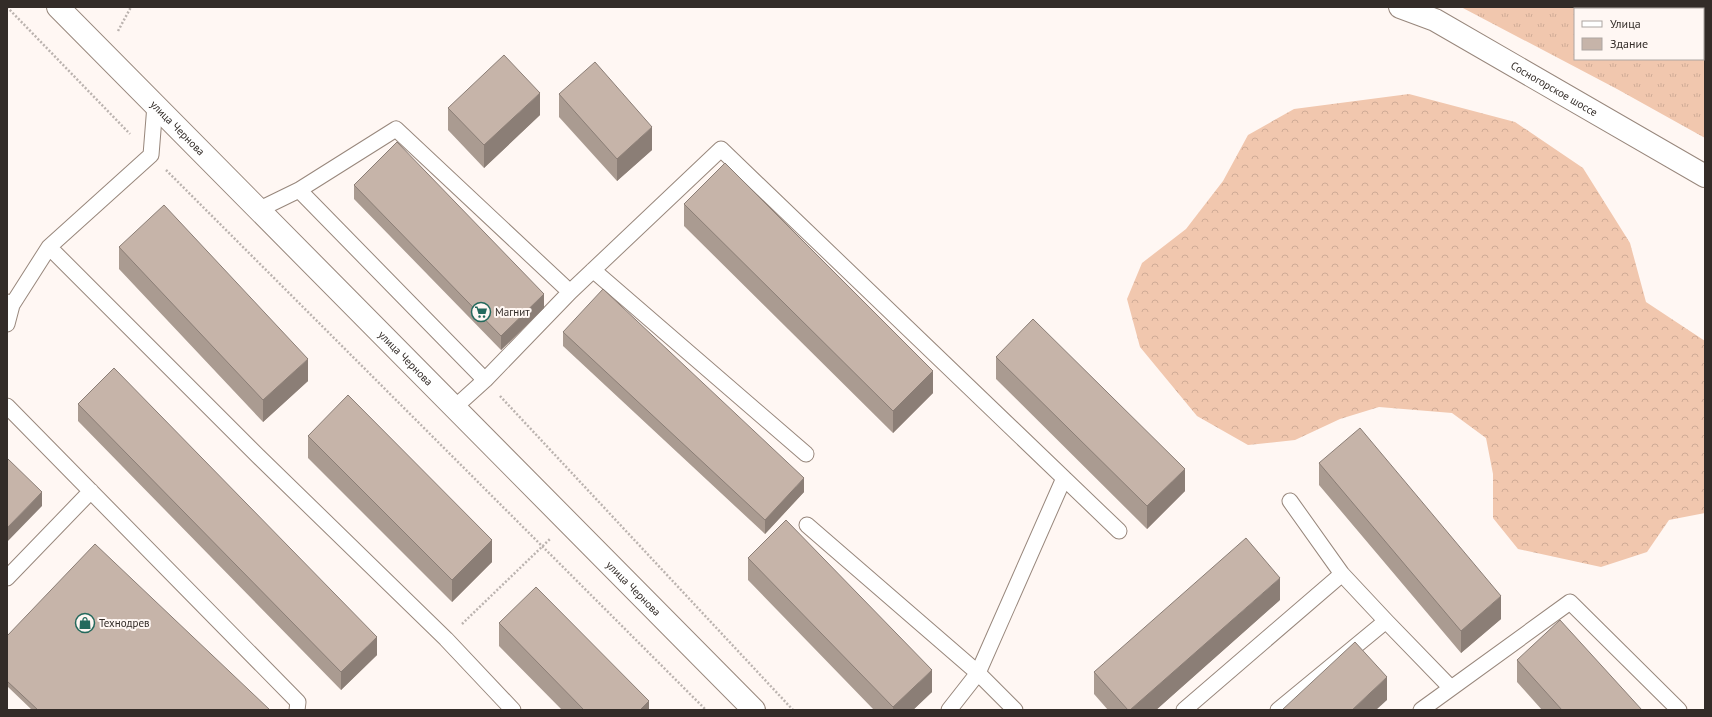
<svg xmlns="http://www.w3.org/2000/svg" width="1712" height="717" viewBox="0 0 1712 717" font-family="'PT Sans',sans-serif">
<defs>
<pattern id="grass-tufts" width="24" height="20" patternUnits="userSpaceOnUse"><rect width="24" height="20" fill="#f1c7ae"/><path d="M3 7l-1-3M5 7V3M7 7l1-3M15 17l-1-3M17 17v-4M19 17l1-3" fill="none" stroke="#cfab96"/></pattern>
<pattern id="forest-crowns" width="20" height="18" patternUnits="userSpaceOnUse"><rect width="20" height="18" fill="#f1c7ae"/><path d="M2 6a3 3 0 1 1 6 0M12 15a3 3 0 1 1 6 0" fill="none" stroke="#cfab96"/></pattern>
</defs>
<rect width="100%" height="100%" fill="#fff7f3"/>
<!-- grass -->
<path fill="url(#grass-tufts)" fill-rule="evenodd" d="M1461 7H1705V138L1617 89ZM1575 9H1703V59H1575Z"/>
<!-- forest -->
<path fill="url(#forest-crowns)" d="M1409 94 1515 122 1583 168 1630 243 1646 302 1705 341V513L1669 520 1647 552 1601 567 1518 549 1493 518V474L1486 438 1452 413 1379 407 1340 419 1295 440 1248 445 1197 416 1140 347 1127 299 1142 263 1186 229 1223 181 1248 135 1294 109Z"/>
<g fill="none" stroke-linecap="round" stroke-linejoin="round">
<!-- service casing -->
<g stroke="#98877c" stroke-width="17">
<path id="service" d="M299 190 485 380
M258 210 299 190 396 129 570 292
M49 247 258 456 446 639 513 710
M593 270 806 454
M7 302 12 305 49 247 151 155 155 105
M7 324 12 305
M7 406 298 702 297 710
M454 408 485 380 570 292 721 149 1119 531
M1290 501 1342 574 1386 621 1451 688
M807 525 978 673 1015 710
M7 578 91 491
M949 710 978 673 1064 478
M1184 710 1342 574
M1278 710 1386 621
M1421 710 1570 602 1679 710"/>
</g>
<!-- minor casing -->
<g stroke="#98877c" stroke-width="24">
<g id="minor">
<path id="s1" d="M58 7 754 710"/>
</g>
</g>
<!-- secondary casing -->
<g stroke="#98877c" stroke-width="24">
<g id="secondary">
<path id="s2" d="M1400 7 1435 20 1705 176"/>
</g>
</g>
<!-- path -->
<path stroke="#bbb3af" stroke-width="2.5" stroke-dasharray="2 2" stroke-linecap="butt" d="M7 7 130 134
M118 31 131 7
M166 170 706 710
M500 396 793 710
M462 624 550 539"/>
<!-- service -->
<use href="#service" stroke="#fff" stroke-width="15"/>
<!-- minor -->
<use href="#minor" stroke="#fff" stroke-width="22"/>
<!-- secondary -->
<use href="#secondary" stroke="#fff" stroke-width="22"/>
</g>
<!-- wall -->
<path fill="#aa9b91" d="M559 94 652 150 617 181 559 117Z
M448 108 540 115 484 168 448 130Z
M354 185 544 308 501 350 354 199Z
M684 204 933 393 893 433 684 226Z
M119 247 308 381 263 422 119 269Z
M563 332 804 492 765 534 563 346Z
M996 357 1185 491 1147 529 996 379Z
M78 404 377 655 341 690 78 421Z
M308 436 492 562 452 602 308 458Z
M1319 463 1501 619 1461 653 1319 485Z
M748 558 932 692 913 710H874L748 580Z
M1280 600 1156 710H1108L1094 694V672Z
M499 623 649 710H562L499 646Z
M7 636 270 710H32L7 686Z
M1517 660 1642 710H1542L1517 682Z"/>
<!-- shaded-wall -->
<path fill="#8b7e76" d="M540 93V115L484 168V145Z
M652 127V150L617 181V159Z
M544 294V308L501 350V336Z
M308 359V381L263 422V400Z
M933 371V393L893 433V411Z
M1185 469V491L1147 529V506Z
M804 478V492L765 534V520Z
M42 492V506L7 542V528Z
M492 540V562L452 602V580Z
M1280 578V600L1156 710H1130Z
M1501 596V619L1461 653V631Z
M377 637V655L341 690V672Z
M932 670V692L913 710H893V707Z
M1387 677V700L1376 710H1352Z
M649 701V710H640Z"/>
<!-- building -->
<path fill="#c6b4a9" stroke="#8b7e76" d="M504 55 540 93 484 145 448 108Z
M595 62 652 127 617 159 559 94Z
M397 142 544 294 501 336 354 185Z
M725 163 933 371 893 411 684 204Z
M164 205 308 359 263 400 119 247Z
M603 289 804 478 765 520 563 332Z
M1033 319 1185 469 1147 506 996 357Z
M114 368 377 637 341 672 78 404Z
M348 395 492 540 452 580 308 436Z
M1360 428 1501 596 1461 631 1319 463Z
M7 458 42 492 7 528Z
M786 520 932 670 893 707 748 558Z
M1246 538 1280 578 1130 710H1128L1094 672Z
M95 544 270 710H38L7 681V636Z
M536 587 649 701 640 710H584L499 623Z
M1560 620 1642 710H1562L1517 660Z
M1355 642 1387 677 1352 710H1282Z"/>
<!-- icons -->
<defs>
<g id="supermarket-ring" transform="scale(1)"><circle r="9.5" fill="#fff7f3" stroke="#23695c" stroke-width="1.5"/><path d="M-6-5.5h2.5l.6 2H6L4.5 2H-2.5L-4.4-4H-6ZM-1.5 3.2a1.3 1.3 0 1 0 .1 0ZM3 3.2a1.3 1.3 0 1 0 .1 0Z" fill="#23695c"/></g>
<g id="shop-ring" transform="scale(1)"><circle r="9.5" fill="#fff7f3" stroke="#23695c" stroke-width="1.5"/><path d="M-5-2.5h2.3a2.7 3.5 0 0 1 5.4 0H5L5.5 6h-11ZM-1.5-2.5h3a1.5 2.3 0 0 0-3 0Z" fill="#23695c"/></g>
</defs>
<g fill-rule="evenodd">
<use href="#supermarket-ring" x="481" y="312"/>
<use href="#shop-ring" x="85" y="623"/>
</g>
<g text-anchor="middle" stroke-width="4" stroke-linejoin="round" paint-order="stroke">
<!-- street labels -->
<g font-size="11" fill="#332c28" stroke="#fff7f3">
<text dy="4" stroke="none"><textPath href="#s2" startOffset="175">Сосногорское шоссе</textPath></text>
<text dy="4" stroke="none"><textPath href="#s1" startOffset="170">улица Чернова</textPath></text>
<text dy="4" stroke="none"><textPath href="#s1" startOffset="494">улица Чернова</textPath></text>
<text dy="4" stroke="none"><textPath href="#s1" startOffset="818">улица Чернова</textPath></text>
</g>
<!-- poi labels -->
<g font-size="11" fill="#332c28" stroke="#fff7f3" text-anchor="start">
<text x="495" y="316">Магнит</text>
<text x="99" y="627">Технодрев</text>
</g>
</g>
<!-- border -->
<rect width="1712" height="717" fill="none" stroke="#332c28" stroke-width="16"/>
<!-- legend -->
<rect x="1574" y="8" width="130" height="52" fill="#fff7f3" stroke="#ada6a2"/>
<rect x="1582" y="21" width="20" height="6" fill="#ffffff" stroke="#ada6a2"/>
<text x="1610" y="28" font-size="12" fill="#332c28">Улица</text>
<rect x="1582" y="38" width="20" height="12" fill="#c6b4a9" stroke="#ada6a2"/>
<text x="1610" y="48" font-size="12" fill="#332c28">Здание</text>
</svg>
